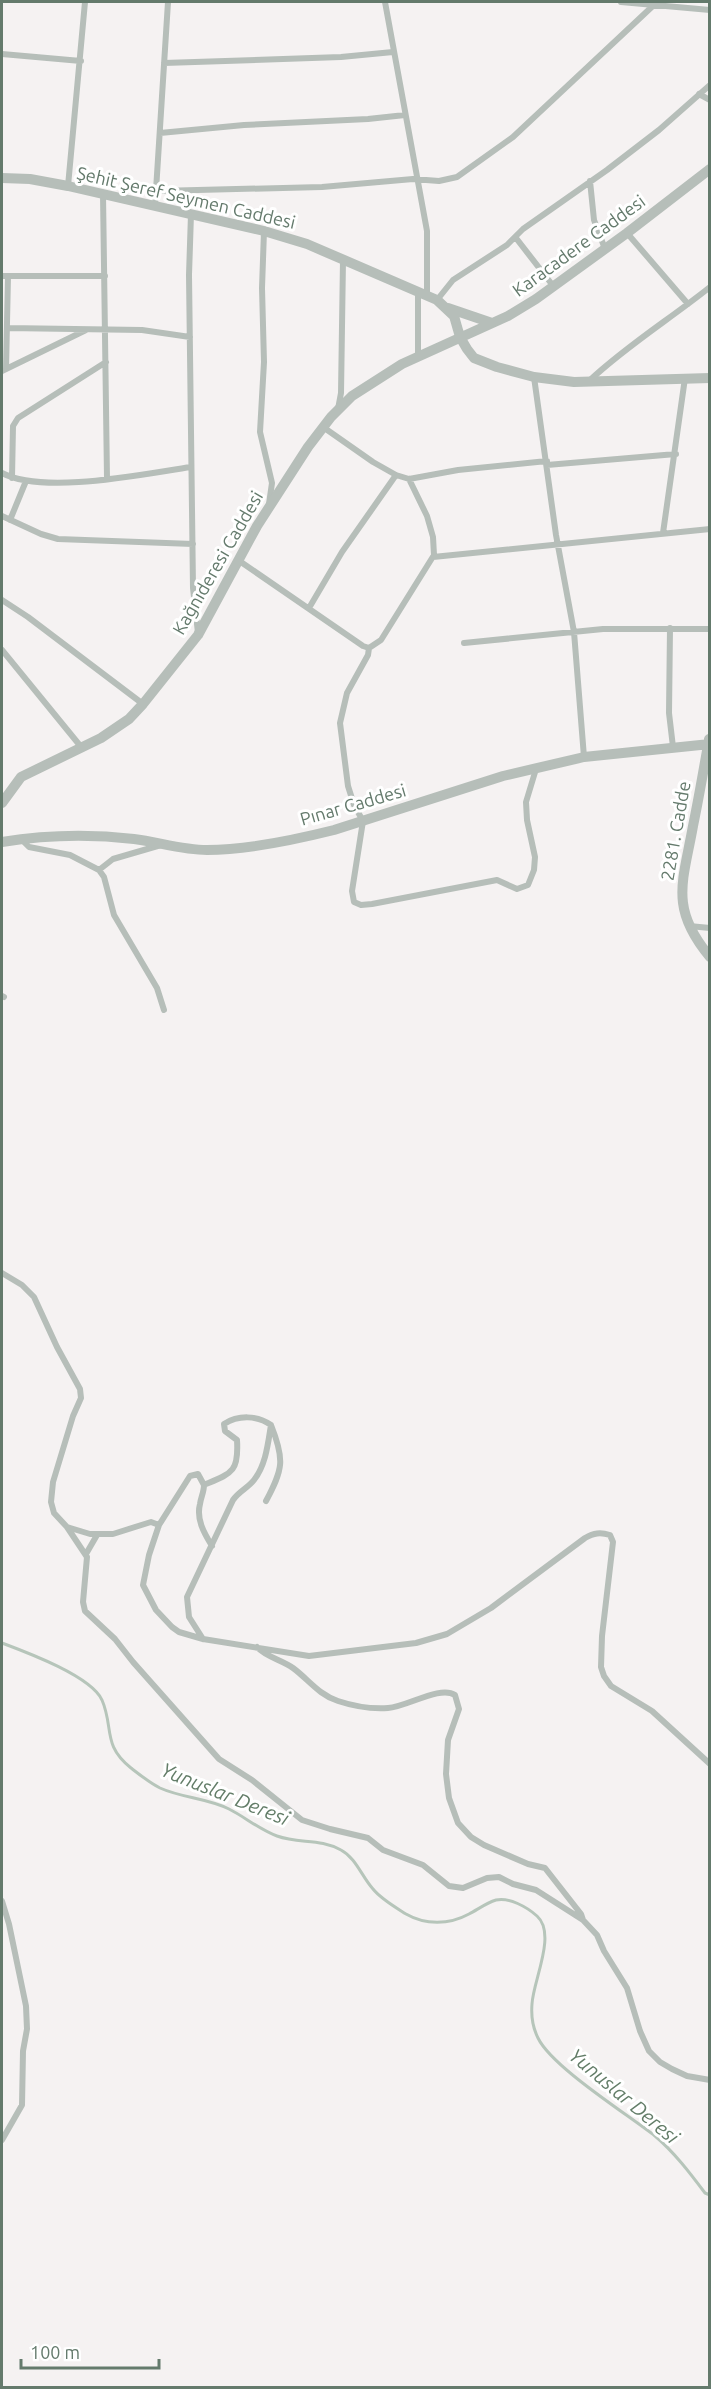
<svg xmlns="http://www.w3.org/2000/svg" width="711" height="2389" viewBox="0 0 711 2389" font-family="Ubuntu,sans-serif">
<rect width="100%" height="100%" fill="#f5f2f2"/>
<g fill="none" stroke-linecap="round" stroke-linejoin="round">
<!-- stream -->
<path stroke="#b6c5ba" stroke-width="3" d="M2 1643C26 1652 91 1676 102 1700 114 1728 102 1745 131 1768 140 1775 150 1783 160 1788 182 1798 207 1798 229 1809 245 1817 260 1830 277 1836 299 1844 320 1838 341 1850 356 1858 362 1877 373 1889 381 1899 395 1907 406 1914 425 1925 449 1925 469 1914 477 1910 486 1903 496 1900 509 1897 527 1907 537 1916 557 1934 533 1981 532 2004 531 2016 533 2028 538 2038 552 2067 627 2114 655 2136 674 2152 690 2173 705 2193L710 2195"/>
<!-- minor -->
<path stroke="#b6beb9" stroke-width="6" d="M385 2 427 231V295
M621 2 710 10
M2 54 81 61
M164 63 341 57 393 52
M699 94 710 100
M160 133 244 125 368 119 405 115
M590 181 594 220 605 249
M68 186 85 2
M158 191 322 187 413 179 439 181 457 177 513 137 656 3
M103 194 107 478
M155 206 168 2
M191 214 189 275 193 588 198 633
M264 231 262 288 264 362 260 432 272 483 269 504
M627 233 688 304
M516 238 554 287
M2 276H105
M418 291V356
M437 300 453 280 507 245 523 229 607 170 659 130 710 85
M7 328 142 330 190 337
M6 369 8 276
M2 371 86 330
M534 377 556 535 574 632 584 757
M589 381C626 346 670 319 710 287
M338 409 341 393 343 260
M323 427 373 462 396 475 409 479 458 470 547 461
M547 465 676 454
M2 473C44 495 143 474 191 467
M12 478 13 426 18 418 106 362
M2 516 41 534 58 539 193 544
M10 520 26 481
M663 533 685 378
M433 557 710 529
M238 560 363 646 369 648 381 640 434 555 433 537 427 516 409 479
M2 600 28 617 143 704
M309 608 342 552 396 475
M670 628 669 713 673 747
M464 643 603 629H710
M369 648 368 655 347 693 340 723 348 786 354 805 363 821 352 891 354 902 361 905 372 904 497 880 517 889 528 885 534 870 535 857 527 820 526 802 536 769
M2 650 82 748
M21 839 29 847 70 855 99 870 104 877 114 915 157 988 164 1010
M99 870 113 859 161 845
M689 926 710 928
M2 996 4 997
M2 1273 22 1285 34 1297 57 1347 80 1389 81 1398 73 1416 53 1482 51 1502 54 1513 67 1527 90 1534H113L151 1522 159 1525 149 1555 143 1585 156 1610 172 1627 179 1632 203 1639 309 1656 416 1643 447 1634 491 1608 585 1538C594 1533 600 1532 610 1535L613 1542 602 1636 601 1667 604 1676 611 1686 652 1711 710 1764
M204 1485C232 1473 239 1472 237 1440L225 1431 224 1424C238 1415 257 1415 271 1425 285 1460 283 1469 266 1501
M159 1525 190 1476 198 1474 204 1485C204 1492 201 1497 200 1504 196 1519 204 1533 212 1546
M67 1527 87 1557 83 1602 85 1611 115 1639 133 1662 219 1759 252 1780 302 1820 330 1829 368 1838 383 1850 423 1865 449 1886 463 1888 487 1878 499 1877 513 1884 536 1890 583 1920 597 1935 604 1951 627 1988 640 2031 649 2051 660 2062 672 2069 687 2076 710 2080
M86 1554 97 1535
M203 1639 189 1617 187 1597 233 1500C239 1491 248 1488 254 1480 266 1465 268 1443 271 1425
M257 1647C266 1657 282 1660 293 1668 308 1679 319 1695 338 1701 353 1706 372 1709 388 1708 407 1707 440 1685 455 1695L459 1709 448 1740 446 1774 449 1798 458 1823 471 1837 484 1845 528 1864 545 1868 581 1914 583 1920
M2 1901 9 1924 26 2006 27 2029 23 2051 22 2105 2 2140"/>
<!-- tertiary -->
<path stroke="#b6beb9" stroke-width="10" d="M2 178 30 179 68 186 264 231 307 244 437 300 454 316 460 337 467 349 474 358 497 367 534 377 574 382 710 378
M448 308 492 323
M709 739C704 768 699 797 693 826 683 882 669 908 710 957
M2 803 21 777 101 738 129 719 143 704 198 635 257 526 308 447 331 417 352 396 402 364 508 316 536 299 627 233 710 169
M2 842C45 835 90 834 134 839 158 842 183 850 207 850 244 850 298 839 334 830L503 776 584 757 710 744"/>
</g>
<g text-anchor="middle" stroke-width="6" stroke-linejoin="round" paint-order="stroke">
<!-- street labels -->
<g font-size="18" fill="#647a6c" stroke="#fff">
<text transform="translate(186 198) rotate(13)" y="6">Şehit Şeref Seymen Caddesi</text>
<text transform="translate(579 246) rotate(-36)" y="6">Karacadere Caddesi</text>
<text transform="translate(218 563) rotate(-60)" y="6">Kağnıderesi Caddesi</text>
<text transform="translate(353 805) rotate(-16)" y="6">Pınar Caddesi</text>
<text transform="translate(676 831) rotate(-80)" y="6">2281. Cadde</text>
</g>
<!-- water labels -->
<g font-size="20" font-style="italic" fill="#637d68" stroke="#fff">
<text transform="translate(225 1794) rotate(22)" y="7">Yunuslar Deresi</text>
<text transform="translate(624 2096) rotate(40)" y="7">Yunuslar Deresi</text>
</g>
</g>
<!-- border -->
<rect width="711" height="2389" fill="none" stroke="#647a6c" stroke-width="6"/>
<!-- scale -->
<path d="M21 2359v9h138v-9" fill="none" stroke="#647a6c" stroke-width="3"/>
<text x="30" y="2359" font-size="18" fill="#647a6c" stroke="#ffffff" stroke-width="4.5" paint-order="stroke">100 m</text>
</svg>
